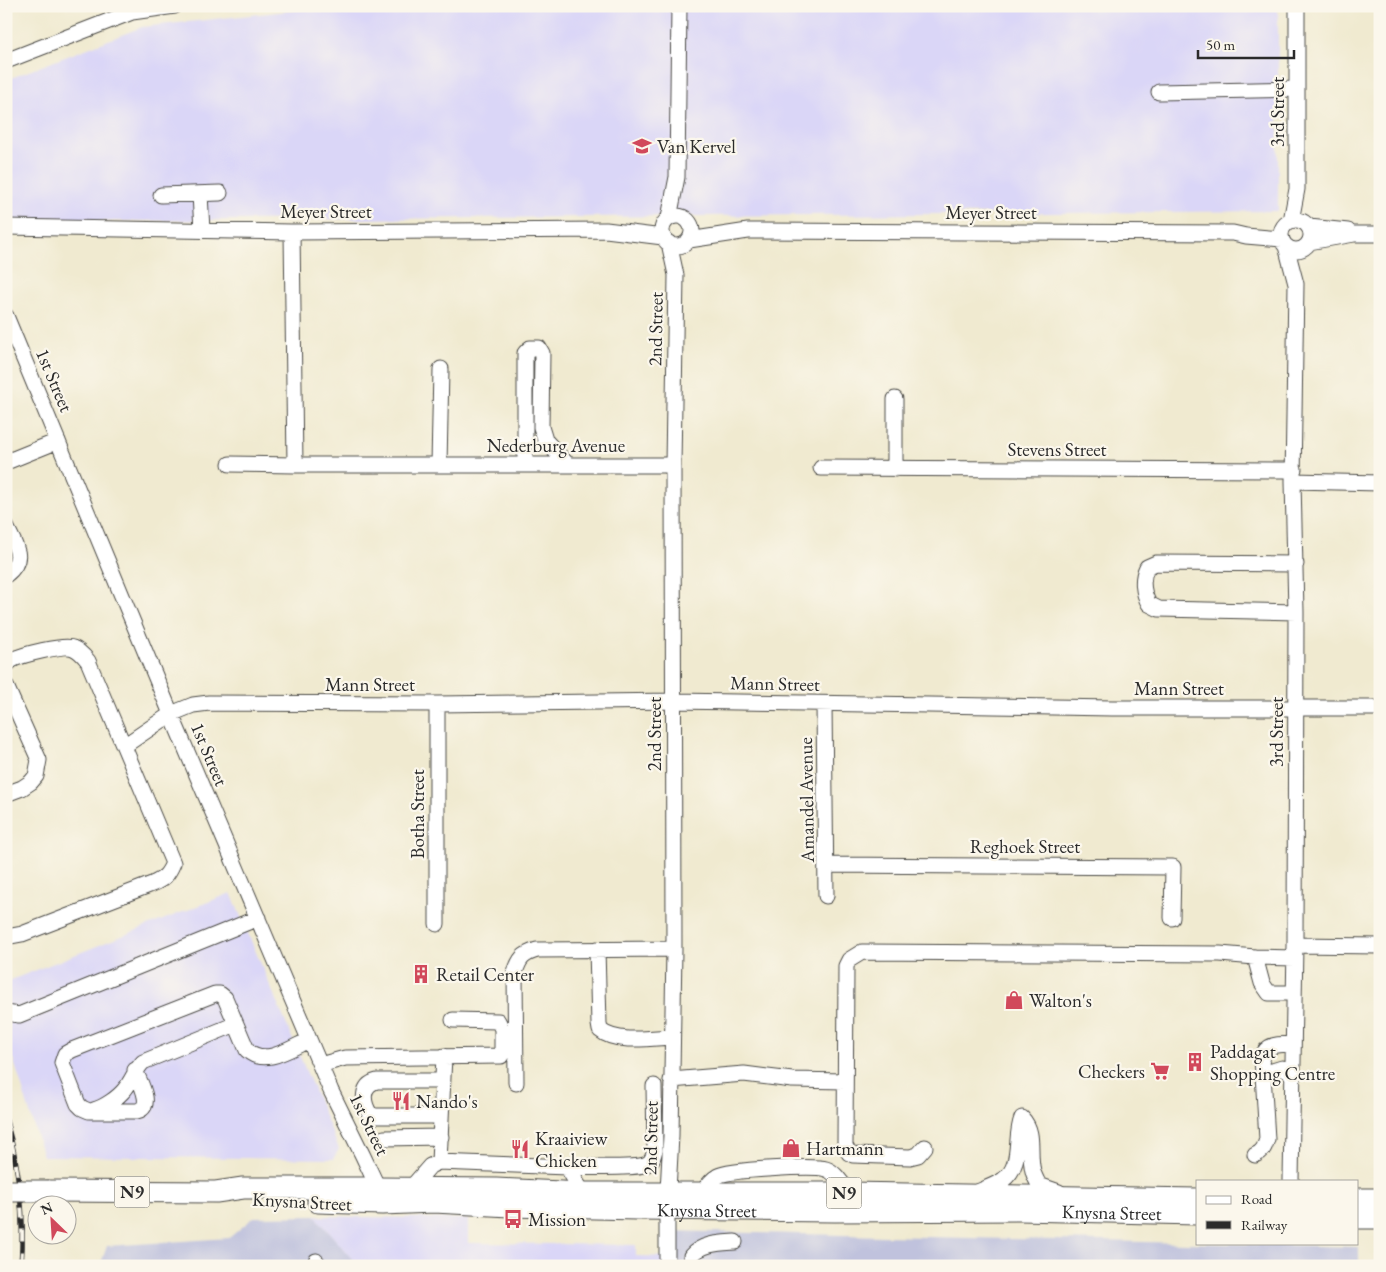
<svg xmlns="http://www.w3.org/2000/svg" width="1386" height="1272" viewBox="0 0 1386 1272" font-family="'EB Garamond',serif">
<rect width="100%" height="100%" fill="#fbf7ec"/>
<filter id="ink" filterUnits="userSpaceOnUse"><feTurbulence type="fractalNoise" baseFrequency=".02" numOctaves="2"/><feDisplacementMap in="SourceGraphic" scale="10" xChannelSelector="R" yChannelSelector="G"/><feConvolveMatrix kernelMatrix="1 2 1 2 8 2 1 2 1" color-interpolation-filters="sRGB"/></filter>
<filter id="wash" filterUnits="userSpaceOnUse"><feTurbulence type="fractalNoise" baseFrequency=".0096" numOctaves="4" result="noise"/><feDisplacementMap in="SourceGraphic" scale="20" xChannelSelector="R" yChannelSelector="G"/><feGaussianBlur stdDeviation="1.12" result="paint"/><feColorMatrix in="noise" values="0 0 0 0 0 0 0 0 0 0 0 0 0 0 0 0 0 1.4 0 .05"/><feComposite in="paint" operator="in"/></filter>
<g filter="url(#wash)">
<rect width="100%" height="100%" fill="#f0ead0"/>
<!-- built -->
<path fill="#dad6f7" d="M334 6H1278V211L6 222V80L142 27Z
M231 893 339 1149 333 1159 43 1156 6 1035V982Z
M315 1216 468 1219V1243L636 1245V1256L667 1257V1266H358Z"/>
<!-- industrial -->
<path fill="#c0c2dd" d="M315 1216 358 1266H100L107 1246 229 1238 254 1217Z
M667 1231 1359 1247V1266H667Z"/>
</g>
<g filter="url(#ink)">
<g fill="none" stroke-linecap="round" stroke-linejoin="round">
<!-- minor casing -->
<g stroke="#494844" stroke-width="17">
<path id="minor" d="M6 61 132 12 175 6
M1159 92 1297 89
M200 194 202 230
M161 195 220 193
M662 231a15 15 0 1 1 30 0a15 15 0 1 1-30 0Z
M669 218 677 177 679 6
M1281 235a15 15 0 1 1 30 0a15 15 0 1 1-30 0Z
M1291 221 1297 189V6
M6 227 292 232 606 230 663 237
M1309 227 1348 231
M292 232 295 465H673
M689 240 748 231 1233 233 1246 236 1282 239
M1309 242 1354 234H1380
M1286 246 1296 284 1293 481 1296 612 1295 945 1291 1181
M6 316 171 714 331 1091 363 1156 378 1188 380 1195
M895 399V469
M6 462 58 441
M230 464 295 465
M439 465 441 369
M525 465V353L530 348H539L542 353 541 427 545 440 568 465
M821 468 1279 470 1294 469
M1293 481 1380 483
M6 526C15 546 27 558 6 575
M1296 564 1156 563 1147 567C1141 579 1143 593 1149 604L1159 609 1296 612
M6 666C8 663 9 662 12 660 21 655 64 644 73 648 79 650 84 656 88 661L173 863C168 875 164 879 152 884L22 934 6 937
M6 686 39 760 36 776 31 782 22 788 6 794
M824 704 826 896
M124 746 171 714 193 705 209 703 437 704 674 701 1112 708H1380
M827 865 1173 867 1172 918
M437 924V704
M1295 945 1380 946
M597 949 599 1024 600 1030C616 1044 652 1038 671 1037
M1255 957 1262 983 1269 993H1294
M6 1013 19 1015 258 918
M320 1065 345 1058 501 1056 502 1053V1029L498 1021 453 1020
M135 1070C139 1081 155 1107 137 1111H89L82 1108 78 1104 62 1063 65 1054 72 1050 215 994H220L225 998 247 1050C265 1067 291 1048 309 1040
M1263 1074 1282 1068 1289 1070 1293 1078
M671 1080 744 1074 792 1080 845 1081
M516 1083 515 973C519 959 523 954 537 950L674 949
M94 1110C104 1107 118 1098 125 1089 132 1081 135 1070 143 1062L236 1024
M441 1116H376L370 1114C362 1102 361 1085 377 1081H443
M384 1138 441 1137
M925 1147 918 1155 910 1157 853 1155 849 1153 845 1146 846 966 849 960 862 952 1220 954 1255 957 1294 958
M1255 1155C1263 1152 1265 1146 1267 1139L1262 1058C1266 1043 1280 1044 1293 1045
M439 1162 444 1056
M567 1167C581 1167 638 1169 647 1164 653 1161 653 1156 655 1150L654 1086
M410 1189 430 1166 439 1162 567 1167 583 1193
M702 1193C706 1187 711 1180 718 1176 729 1170 813 1165 826 1169 836 1172 843 1186 850 1193
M975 1193C984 1189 995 1185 1003 1180 1023 1166 1014 1137 1022 1118 1036 1133 1028 1152 1033 1171 1034 1176 1037 1181 1039 1185L1059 1192
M316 1261 320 1266
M667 1266V1209L671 1136 674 949 673 465 676 275 669 243
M690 1266 691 1256C702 1243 720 1243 735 1242"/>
</g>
<!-- highway casing -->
<g stroke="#494844" stroke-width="23">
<g id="highway">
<path d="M48 1191 216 1192 243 1188H378L496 1189 583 1193H850L1197 1199"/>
<path d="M1357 1199H1380"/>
<path id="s1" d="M318 1202 382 1204 434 1202 510 1206 637 1209 835 1211 1020 1210 1197 1214"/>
<path d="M1357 1218H1380"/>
</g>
</g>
<!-- minor -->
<use href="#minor" stroke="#fff" stroke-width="15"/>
<!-- highway -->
<use href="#highway" stroke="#fff" stroke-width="21"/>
<!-- rail casing -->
<g stroke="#2b2b2b" stroke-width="5.5">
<path id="rail" d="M6 1121C19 1167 25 1217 21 1266"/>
</g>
<!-- rail -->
<use href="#rail" stroke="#fbf7ec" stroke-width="4" stroke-dasharray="11" stroke-linecap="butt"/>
<!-- highway-bridge casing -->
<g stroke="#494844" stroke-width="23" stroke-linecap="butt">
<path id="highway-bridge" d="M6 1191H48"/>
</g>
<!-- highway-bridge -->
<use href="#highway-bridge" stroke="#fff" stroke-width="21"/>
</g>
</g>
<!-- icons -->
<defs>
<g id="school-bare" transform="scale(1.5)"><path d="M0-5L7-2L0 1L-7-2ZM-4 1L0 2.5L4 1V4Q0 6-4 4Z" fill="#d1495b" stroke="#fbf7ec" stroke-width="2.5" paint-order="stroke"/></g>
<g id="building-bare" transform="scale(1.5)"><path d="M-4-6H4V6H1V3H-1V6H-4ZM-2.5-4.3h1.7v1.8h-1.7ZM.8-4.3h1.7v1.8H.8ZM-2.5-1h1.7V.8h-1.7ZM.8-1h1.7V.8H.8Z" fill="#d1495b" stroke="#fbf7ec" stroke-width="2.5" paint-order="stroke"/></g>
<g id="shop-bare" transform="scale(1.5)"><path d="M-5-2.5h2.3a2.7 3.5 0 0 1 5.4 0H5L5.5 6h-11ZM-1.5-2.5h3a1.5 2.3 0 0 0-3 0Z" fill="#d1495b" stroke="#fbf7ec" stroke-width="2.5" paint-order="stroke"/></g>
<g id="supermarket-bare" transform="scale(1.5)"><path d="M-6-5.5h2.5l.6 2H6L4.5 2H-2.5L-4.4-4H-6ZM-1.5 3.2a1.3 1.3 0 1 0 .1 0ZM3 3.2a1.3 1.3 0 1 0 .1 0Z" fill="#d1495b" stroke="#fbf7ec" stroke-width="2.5" paint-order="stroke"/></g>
<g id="restaurant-bare" transform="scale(1.5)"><path d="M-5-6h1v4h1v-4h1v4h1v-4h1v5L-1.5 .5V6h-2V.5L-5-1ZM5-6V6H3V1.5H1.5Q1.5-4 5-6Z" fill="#d1495b" stroke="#fbf7ec" stroke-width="2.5" paint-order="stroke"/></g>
<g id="bus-bare" transform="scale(1.5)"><path d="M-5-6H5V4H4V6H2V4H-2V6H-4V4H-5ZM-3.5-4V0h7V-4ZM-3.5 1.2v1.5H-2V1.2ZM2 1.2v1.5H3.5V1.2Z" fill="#d1495b" stroke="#fbf7ec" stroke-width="2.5" paint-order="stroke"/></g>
</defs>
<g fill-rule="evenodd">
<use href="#school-bare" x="642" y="146"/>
<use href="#building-bare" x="421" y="974"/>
<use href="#shop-bare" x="1014" y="1000"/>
<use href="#building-bare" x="1195" y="1062"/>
<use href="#supermarket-bare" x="1160" y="1071"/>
<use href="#restaurant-bare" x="401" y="1101"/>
<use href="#shop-bare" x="791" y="1148"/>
<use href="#restaurant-bare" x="520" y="1149"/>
<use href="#bus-bare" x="513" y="1219"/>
</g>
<g text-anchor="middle" stroke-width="4.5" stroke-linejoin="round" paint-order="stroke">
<!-- shield labels -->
<g fill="#fbf7ec" stroke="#696865" stroke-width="1">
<rect x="114.5" y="1176.5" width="35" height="31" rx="4"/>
<rect x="826.5" y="1177.5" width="35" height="31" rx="4"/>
</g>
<g font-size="18" font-weight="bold" fill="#2b2b2b">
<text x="132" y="1198">N9</text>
<text x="844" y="1199">N9</text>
</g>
<!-- street labels -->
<g font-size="19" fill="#2b2b2b" stroke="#fbf7ec">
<text transform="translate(1277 112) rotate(-90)" y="7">3rd Street</text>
<text x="326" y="218">Meyer Street</text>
<text x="991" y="219">Meyer Street</text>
<text transform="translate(655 329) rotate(-89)" y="7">2nd Street</text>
<text transform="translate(55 380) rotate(67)" y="7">1st Street</text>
<text x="556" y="452">Nederburg Avenue</text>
<text x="1057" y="456">Stevens Street</text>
<text transform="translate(775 683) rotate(1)" y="7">Mann Street</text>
<text x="370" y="691">Mann Street</text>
<text x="1179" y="695">Mann Street</text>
<text transform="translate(1276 732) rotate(-90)" y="7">3rd Street</text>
<text transform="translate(654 734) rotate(-90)" y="7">2nd Street</text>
<text transform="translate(210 754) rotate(67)" y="7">1st Street</text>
<text transform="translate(806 800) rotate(-91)" y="7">Amandel Avenue</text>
<text transform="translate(417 814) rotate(-90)" y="7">Botha Street</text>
<text x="1025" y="853">Reghoek Street</text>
<text transform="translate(370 1124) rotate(64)" y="7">1st Street</text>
<text transform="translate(650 1138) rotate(-89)" y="7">2nd Street</text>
<text transform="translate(302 1201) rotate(3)" y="7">Knysna Street</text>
<text dy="7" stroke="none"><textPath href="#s1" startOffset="389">Knysna Street</textPath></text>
<text dy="7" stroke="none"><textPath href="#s1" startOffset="794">Knysna Street</textPath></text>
</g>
<!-- poi labels -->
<g font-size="19" fill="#2b2b2b" stroke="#fbf7ec" text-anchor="start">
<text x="657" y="153">Van Kervel</text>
<text x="436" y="981">Retail Center</text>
<text x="1029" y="1007">Walton's</text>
<text x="1210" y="1058">Paddagat<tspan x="1210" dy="22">Shopping Centre</tspan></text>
<text x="1145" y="1078" text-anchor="end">Checkers</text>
<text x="416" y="1108">Nando's</text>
<text x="535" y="1145">Kraaiview<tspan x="535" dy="22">Chicken</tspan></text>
<text x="806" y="1155">Hartmann</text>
<text x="528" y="1226">Mission</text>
</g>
</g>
<!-- margin -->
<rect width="1386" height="1272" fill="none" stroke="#fbf7ec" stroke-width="25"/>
<!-- legend -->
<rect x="1196" y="1180" width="162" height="65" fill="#fbf7ec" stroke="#a8a59f"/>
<rect x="1206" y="1196" width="25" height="8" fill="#ffffff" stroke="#a8a59f"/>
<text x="1241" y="1204" font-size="15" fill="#2b2b2b">Road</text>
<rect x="1206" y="1221" width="25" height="8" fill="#2b2b2b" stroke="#a8a59f"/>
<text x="1241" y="1230" font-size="15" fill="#2b2b2b">Railway</text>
<!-- north arrow -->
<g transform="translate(52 1220) rotate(335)"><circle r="24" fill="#fbf7ec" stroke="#a8a59f"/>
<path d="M0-4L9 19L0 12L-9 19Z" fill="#d1495b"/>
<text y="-8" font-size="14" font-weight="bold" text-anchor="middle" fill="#2b2b2b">N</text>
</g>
<!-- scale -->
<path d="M1198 50v8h96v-8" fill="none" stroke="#2b2b2b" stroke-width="2.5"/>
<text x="1206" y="50" font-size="15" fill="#2b2b2b" stroke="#fbf7ec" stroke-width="4" paint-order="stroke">50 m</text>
</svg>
